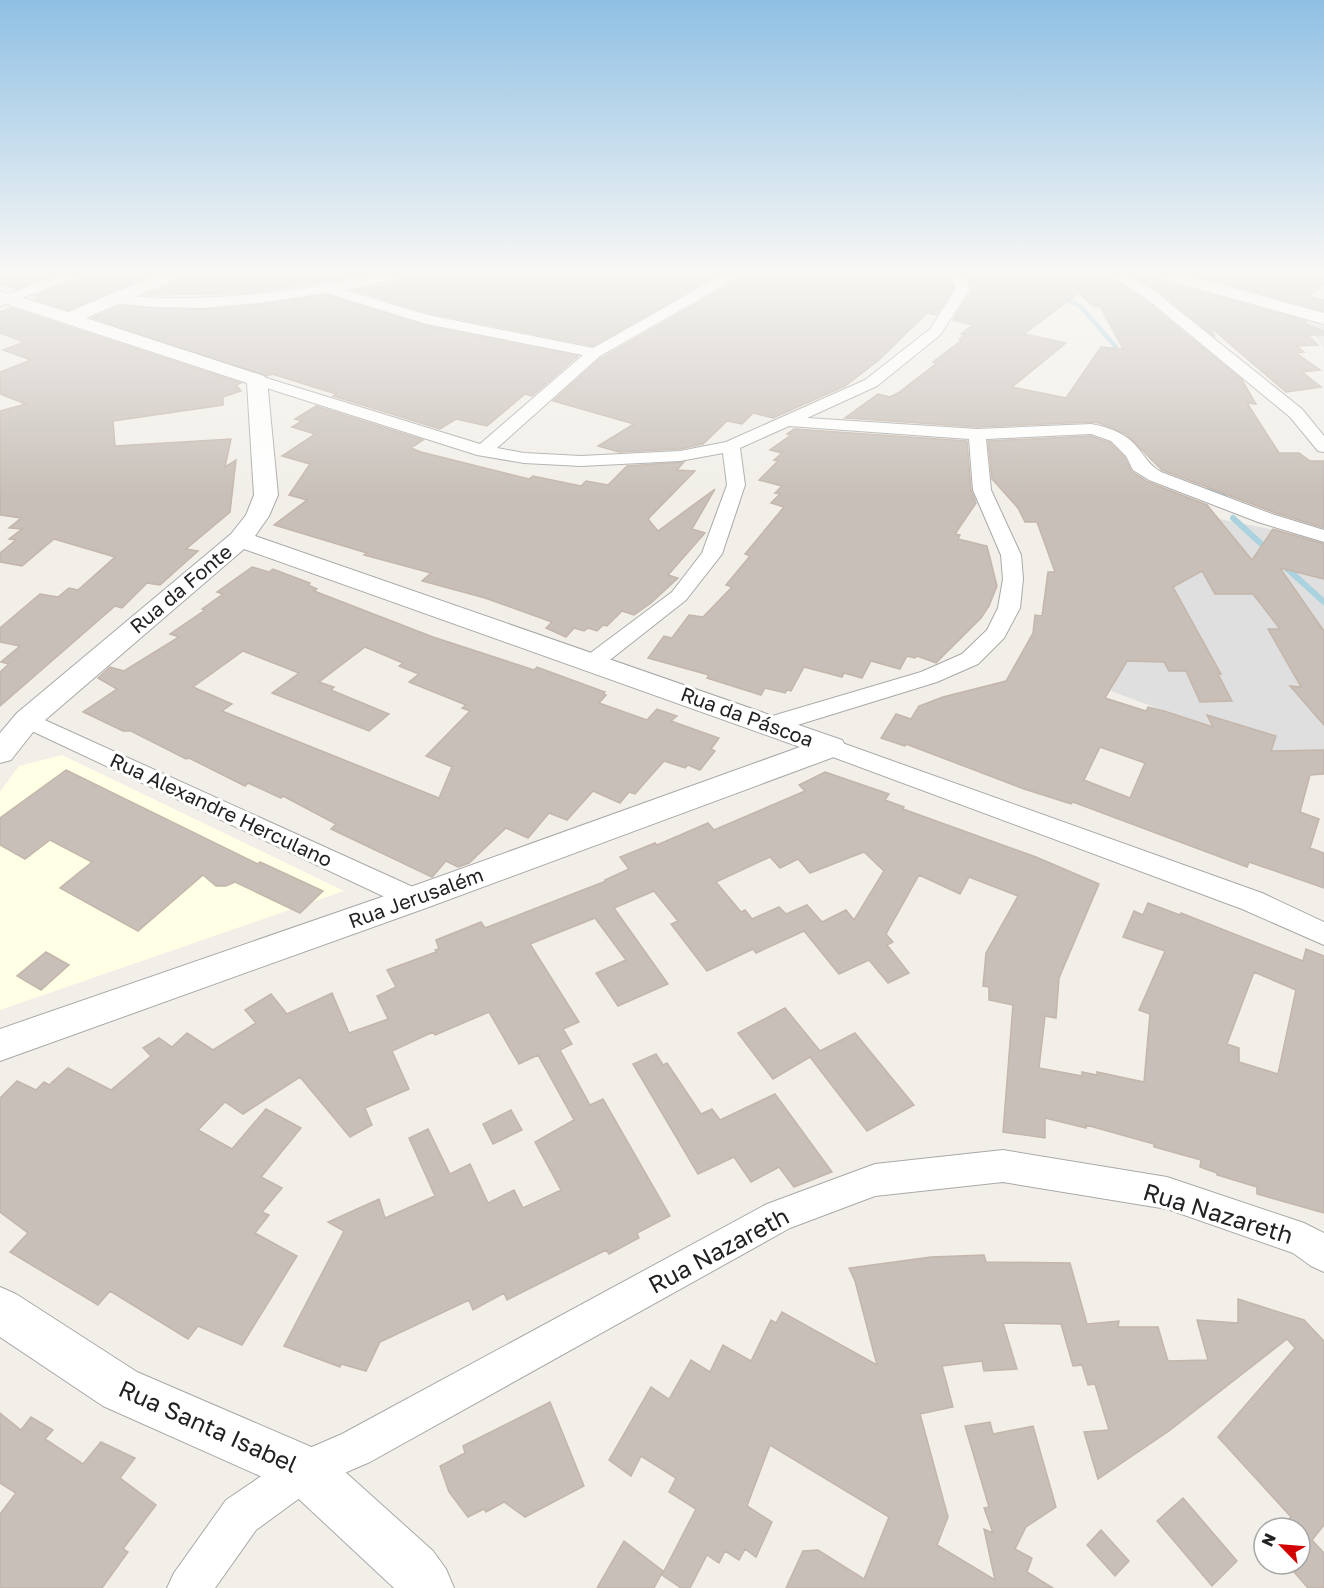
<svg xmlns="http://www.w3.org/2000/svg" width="1324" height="1588" font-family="'Golos Text',sans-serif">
<rect width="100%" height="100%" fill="#f2efe9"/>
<g fill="#e0dfdf">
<path d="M1187,283l137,38v27l-13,-17 -138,-37z"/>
<path d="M1119,499l205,41v230l-213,-79 37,-100z"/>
</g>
<path fill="#ffffe5" d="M62,755l282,136 -344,119v-218l19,-26z"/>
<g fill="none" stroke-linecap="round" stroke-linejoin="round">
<path stroke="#aad3df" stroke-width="4.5" d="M1060,296l21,11 35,40"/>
<g stroke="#aad3df" stroke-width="6">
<path d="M1209,491l15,4"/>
<path d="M1233,518l36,33"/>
<path d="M1282,564l42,38"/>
</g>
</g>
<g fill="#c7bfb8" stroke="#c4b6ab" stroke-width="1.5" fill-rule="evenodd">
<path d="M0,275h54l-38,14 -16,-5z"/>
<path d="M81,275h71l-84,35 -34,-11 6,-2 -5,-1 43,-16z"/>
<path d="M181,275h163l11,2 -107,16 -102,2 32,-14z"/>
<path d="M410,275h308l-125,71 -164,-33 -76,-23 36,-5z"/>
<path d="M741,275h208l5,14 -18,26 -9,-2 -48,47 -34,26 -72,32 -20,-5 -11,11 -15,-3 -24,23 -23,5 -61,3 -21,-6 36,-22 -81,-23 48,-43 137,-78z"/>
<path d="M967,275h142l37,26 96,79 14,24 -9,-1 32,50h20l11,8h14v67l-51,-16 -111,-42 -36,-36 -27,-11 -8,-1 -114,5 -132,-9 33,-24 12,3 8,-4 39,-30 -4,-1 29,-22 -3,-1 6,-4 -4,-1 12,-9 -20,-5 19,-30zM1079,293l15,14 6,-1 23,43 -22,-2 -35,51 -54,-11 54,-44 -42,-9z"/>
<path d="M1131,275h27l3,6 145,40 -3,2 21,8v4h-16l10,10 -21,1 7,6 -8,1 24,17 -18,2 19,15 -35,5 -77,-66 6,11 -57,-46z"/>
<path d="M1193,275h131v9l-15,12 15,4v11z"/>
<path d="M326,295l100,31 152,30 -46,40 -7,-2 -38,32 -31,-7 -16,10 -107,-33 3,-2 -51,-16 -13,-4 -5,2 -175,-58 28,-12 83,4 56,-5z"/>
<path d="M11,308l230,75 -5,2 5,6 -18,6v8l-110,16 2,25 116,-7 -6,28 11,-7 -6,52 -44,37 12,2 -38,34 -13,-2 -25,25 -7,-2 -115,100v-34l9,-8 -8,-2 19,-16 -20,-4v-14l40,-34 18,3 11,-9 9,2 37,-33 -61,-18 -32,27 -22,-4v-9l16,-13 -7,-1 13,-10 -13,-1 12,-10 -21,-3v-104l26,-7 -26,-10v-22l31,-12 -28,-10 21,-8 -24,-9v-21z"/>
<path d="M316,406l107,34 -12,8 10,4 108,27 4,-3 48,10 5,-5 22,4 19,-19 57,-4 -7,8 18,1 -47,48 10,12 57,-42 -23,40 13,4 -37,42 10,3 -27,25 -17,12 -12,-4 -15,15 -4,-1 -6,6 -9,-3 -4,3 -10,-3 -8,9 -20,-9 6,-6 -67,-24 -63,-17 9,-8 -67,-18 3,-2 -93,-28 33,-25 -18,-5 21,-31 -28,-8 33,-22 -23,-7 10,-6 -7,-2z"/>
<path d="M794,429l173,12 4,49 5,13 -21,31 5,1 -2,4 29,7 10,40 -8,20 -8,12 -45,45 -19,-7 -2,2 -8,-2 -7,13 -29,-8 -9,17 -18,-5 -2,4 -38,-10 -13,24 -4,-1 -2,3 -20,-5 -4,7 -54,-17 2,-3 -61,-17 16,-22 8,2 17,-23 14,2 29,-30 -6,-2 24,-29 -5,-2 39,-47 -13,-4 9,-9 -5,-1 7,-7 -23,-6 19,-19 -4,-1 8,-7 -12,-3 21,-15 -4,-1z"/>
<path d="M1091,436l19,7 14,14 8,15 16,10 59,23 45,55 21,-31 51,15v35l-44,-11 44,63v94l-34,-39 11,1 -33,-58h12l-27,-35h-38l-13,-23 -29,16 48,87h-3l14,27 -32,1 -14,-31h-17l-5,-9 -37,-1 -22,37 41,13 2,-4 16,4 49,16 -6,-12 69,21 -5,15 53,-1v24l-14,1 -10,37 19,7 -9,29 14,5v35l-75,-26 -2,5 -174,-65 -2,2 -47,-15 -118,-45 -1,2 -24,-8 15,-24 15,5 8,-13 24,-9 63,-16 27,-48 2,-18 7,1 6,-44h7l-18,-50h-12l-7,-14 -26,-29 -4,-38zM1100,747l45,16 -15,35 -46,-18z"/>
<path d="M252,567l17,5 4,-3 37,14 -2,2 9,4 -3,2 119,46 101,33 3,-3 68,25 -2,2 3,1 -7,8 48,17 10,-11 20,7 -6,5 48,17 -8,11 4,2 -15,19 -12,-5 -3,3 -21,-7 -29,33 -6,-2 -9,11 -27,-12 -26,29 -18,-7 -21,25 -22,-10 -37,35 -11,4 -12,-6 -14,16 -101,-48 5,-5 -53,-28 -2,2 -33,-15 -3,3 -56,-28 -3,1 -55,-28h-8l-40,-19 34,-23 -19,-11 12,-11 14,4 55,-34 -9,-3 35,-24 -3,-1 21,-15 -6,-2zM365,647l38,16 -4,3 20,8 -10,8 57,23 -4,3 8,3 -44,45 26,11 -13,31 -217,-87 10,-7 -39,-17 50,-36 56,22 -27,20 97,38 20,-17 -58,-24 3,-3 -15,-5z"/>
<path d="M66,770l192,94 2,-2 63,29 -23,22 -65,-31 -9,4h-10l-13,-11 -65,56 -78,-43 32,-26 -42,-22 -25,19 -25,-14v-27z"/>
<path d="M825,772l64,22 -4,6 19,7 -1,2 133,48 63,27 -40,94 -3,40 -11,-2 -6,52 43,8v-4l15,3v-3l47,10 6,-68 -11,-4 26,-59 -42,-14 11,-26 9,4 5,-12 32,12 1,-2 122,48 3,-12 18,7v257l-67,-19v-7l-40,-12v-2l-17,-6 1,-7 -47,-13v-3l-68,-19v3l-41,-10v20l-42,-6 10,-127 -24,-5v-13l-6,-1 3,-33 32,-57 -49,-19 -9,17 -41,-19 -33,59 7,8 -6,3 22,28 -21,10 -19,-23 -30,14 -35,-43 -48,22 -3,-4 -46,22 -36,-47 7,-3 -24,-30 -40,17 54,76 -50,22 -22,-33 30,-13 -31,-42 -65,26 49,78 -16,7 9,15 -12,6 30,55 13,-6 67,117 -33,17 2,5 -30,16 -3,-4 -99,50 -3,-7 -31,17 -4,-10 -89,42 -14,29 -25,-7 -1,3 -56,-21 60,-115 -16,-9 51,-23 6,19 50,-22 -26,-58 19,-9 22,45 20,-10 18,39 26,-13 9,18 38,-18 -26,-48 39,-22 -36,-65 -19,9 -30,-52 -54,23 -2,-3 -41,19 17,38 -44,19 7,17 -22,12 -50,-60 -57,37 -18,-12 -27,28 34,19 34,-40 35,19 -40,49 21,11 -20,24 7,3 -14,18 42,23 -55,89 -44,-19 -10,13 -78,-48 -12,14 -88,-53 18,-19 -28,-21v-114l17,-17 19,9 8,-8 5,3 19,-17 43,22 40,-34 -8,-8 16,-10 13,9 15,-14 26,17 43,-27 -11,-13 26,-16 16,20 45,-21 17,40 39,-14 -11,-23 19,-9 -9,-17 49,-18 -1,-2 4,-1 -3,-9 45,-18 4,6 121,-47 -1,-1 24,-11 -9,-12 35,-14 2,2 51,-22 6,7 91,-39 -6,-6zM864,852l20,19 -30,49 -8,-10 -24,12 -15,-17 -21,9 -7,-7 -27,12 -7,-9 -4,2 -25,-30 54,-25 10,11 18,-9 12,14zM1254,972l42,18 -18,84 -39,-12v-14l-12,-4z"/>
<path d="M46,952l23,13 -28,25 -24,-14z"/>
<path d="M785,1008l35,43 35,-18 59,72 -47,26 -57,-74 -37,22 -35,-46z"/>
<path d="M656,1054l7,11 4,-2 34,51 11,-5 8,11 55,-26 57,78 -38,15 -15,-20 -28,15 -17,-25 -36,17 -65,-110z"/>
<path d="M511,1110l11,20 -29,14 -10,-20z"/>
<path d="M984,1255l2,7 84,1 17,61 32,-3 -1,6h40l10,34 40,-1 -11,-40 41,3v-24l66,21 20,21v184l-12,15 12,13v35h-16l-21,-24h13v-36h-20l11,-11 -73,-80 77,-89 -8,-9 -118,92 -71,48 -14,-47 25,-2 -14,-46 -7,1 -6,-20 -9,1 -12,-42 -58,-1 14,46 -33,2 -2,-10 -40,5 11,41 -33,7 28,103 -11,28 58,35 -11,-51 9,4 -9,-25 5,-1 -24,-81 25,-4 3,12 40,-8 23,81 -30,20 -11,22 17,9 -5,14 26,16h-267l17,-37 15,-1 46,29 25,-62 -119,-72 -23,61 25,16 -16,35 -11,-8 -6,11 -14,-9 -6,12 -12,-8 -17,33h-9l-19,-13 34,-66 -27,-17 7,-14 -35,-22 -10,20 -22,-16 42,-73 18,12 22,-39 19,12 13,-27 28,16 20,-41 5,3 6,-11 95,53 -22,-84 -6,-13 82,-11z"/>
<path d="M550,1402l34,84 -59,31 -21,-15 -18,10 -2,-3 -16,8 -19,-25 -9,-26 25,-13 -2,-7z"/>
<path d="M0,1413l21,17 10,-13 22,13 -8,9 38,25 18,-22 34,16 -15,20 36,27 -33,44 5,3 -26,36h-102v-74l16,-21 -16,-10z"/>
<path d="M1183,1498l54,63 -25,25 -55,-65z"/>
<path d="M1101,1530l28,31 -14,15 -28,-31z"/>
<path d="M624,1541l39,30 -9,17h-57z"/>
</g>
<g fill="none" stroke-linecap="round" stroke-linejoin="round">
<defs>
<g id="minor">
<path d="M60,275h19l-2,3 -77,28v-9z"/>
<path d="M379,275h26l-7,4 -54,11 84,25 165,33 129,-73h17l-2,3 -137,78 -103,92 27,5 57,3 99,-5 46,-9 139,-62 65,-51 26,-40 -5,-14h14l5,14 -30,46 -63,51 -70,32 170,11 114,-5c21,4 37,10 50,28 7,9 10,14 20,20l111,42 52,16v12l-66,-20 -109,-42 -16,-10 -7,-14 -15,-15 -20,-7 -105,5 5,51 30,65 2,24 -3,29 -16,30 -26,26 -41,18 -159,49 -8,2 -8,-2 -4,-6 4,-6 159,-47 41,-18 25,-24 11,-22 5,-29 -2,-24 -28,-65 -4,-51 -180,-13 -49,22 5,37 -23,69 -36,46 -85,67 -8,2 -8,-2 -3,-5 3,-5 87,-65 30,-39 25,-68 -4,-32 -43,8 -99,5 -57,-3 -47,-8 -226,-72 -2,-3 2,-3h12l217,67 103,-89 -157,-31 -100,-31 -67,10 -56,5 -51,-1 -37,-4 -7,-4 7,-4c90,9 176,-3 264,-20z"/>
<path d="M1111,275h16l30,18 145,116 22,27v16l-6,-1 -28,-34 -143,-118z"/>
<path d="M27,712l397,180 4,7 -4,7 -10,4 -10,-4 -385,-181 -4,-5 4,-5z"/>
<path d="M831,739l431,154 62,29v23l-82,-36 -420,-156 -3,-6 3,-6z"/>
<path d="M1003,1150l164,27 137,46 20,10v39l-13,-6 -18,-13 -126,-44 -164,-27 -128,14 -85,32 -420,234 -51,22 -63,46 -41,58h-48l7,-15 52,-73 65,-44 51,-22 425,-230 108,-40z"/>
</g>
<g id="tertiary">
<path d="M157,275h22l-2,4 -91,39 178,58 3,4 11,115 -9,21 -14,20 587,204 4,7 -4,7 -416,154 -426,153v-32l402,-139 398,-143 -556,-198 -207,178 -26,33 -11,3v-30l17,-20 214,-179 15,-19 8,-20 -7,-112 -247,-81v-11l68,21z"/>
<path d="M1160,275h26l138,38v11l-162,-45z"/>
<path d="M0,1287l16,7 121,78 186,80 110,99 13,18 8,19h-60l-107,-100 -184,-82 -103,-69z"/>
</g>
</defs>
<use href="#minor" stroke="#a9a9a9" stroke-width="2"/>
<use href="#tertiary" stroke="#a9a9a9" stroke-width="2"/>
<use href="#minor" fill="#fff" fill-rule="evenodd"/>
<use href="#tertiary" fill="#fff" fill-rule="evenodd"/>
</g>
<linearGradient id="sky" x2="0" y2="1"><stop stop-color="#8fc0e4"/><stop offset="0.55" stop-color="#f9f8f5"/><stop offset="1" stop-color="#f9f8f5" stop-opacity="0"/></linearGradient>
<rect width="1324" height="497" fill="url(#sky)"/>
<g text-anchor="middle" stroke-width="6" stroke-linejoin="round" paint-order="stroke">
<g font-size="20" fill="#222" stroke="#fff">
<text transform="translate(181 589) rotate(-40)" y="7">Rua da Fonte</text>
<text transform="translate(747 717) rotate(20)" y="7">Rua da Páscoa</text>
<text transform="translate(221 810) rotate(25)" y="7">Rua Alexandre Herculano</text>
<text transform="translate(416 898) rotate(-20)" y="7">Rua Jerusalém</text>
</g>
<g font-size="24" fill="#222" stroke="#fff">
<text transform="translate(1218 1214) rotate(17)" y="8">Rua Nazareth</text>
<text transform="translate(719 1251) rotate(-28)" y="8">Rua Nazareth</text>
<text transform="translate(208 1427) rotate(24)" y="8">Rua Santa Isabel</text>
</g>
</g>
<g transform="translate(1282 1546) rotate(295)"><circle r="28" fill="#ffffff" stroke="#a7a7a7" stroke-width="1.5"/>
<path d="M0-4.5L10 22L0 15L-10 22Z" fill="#d40000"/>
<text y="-9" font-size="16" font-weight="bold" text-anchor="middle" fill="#222222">N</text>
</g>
</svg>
